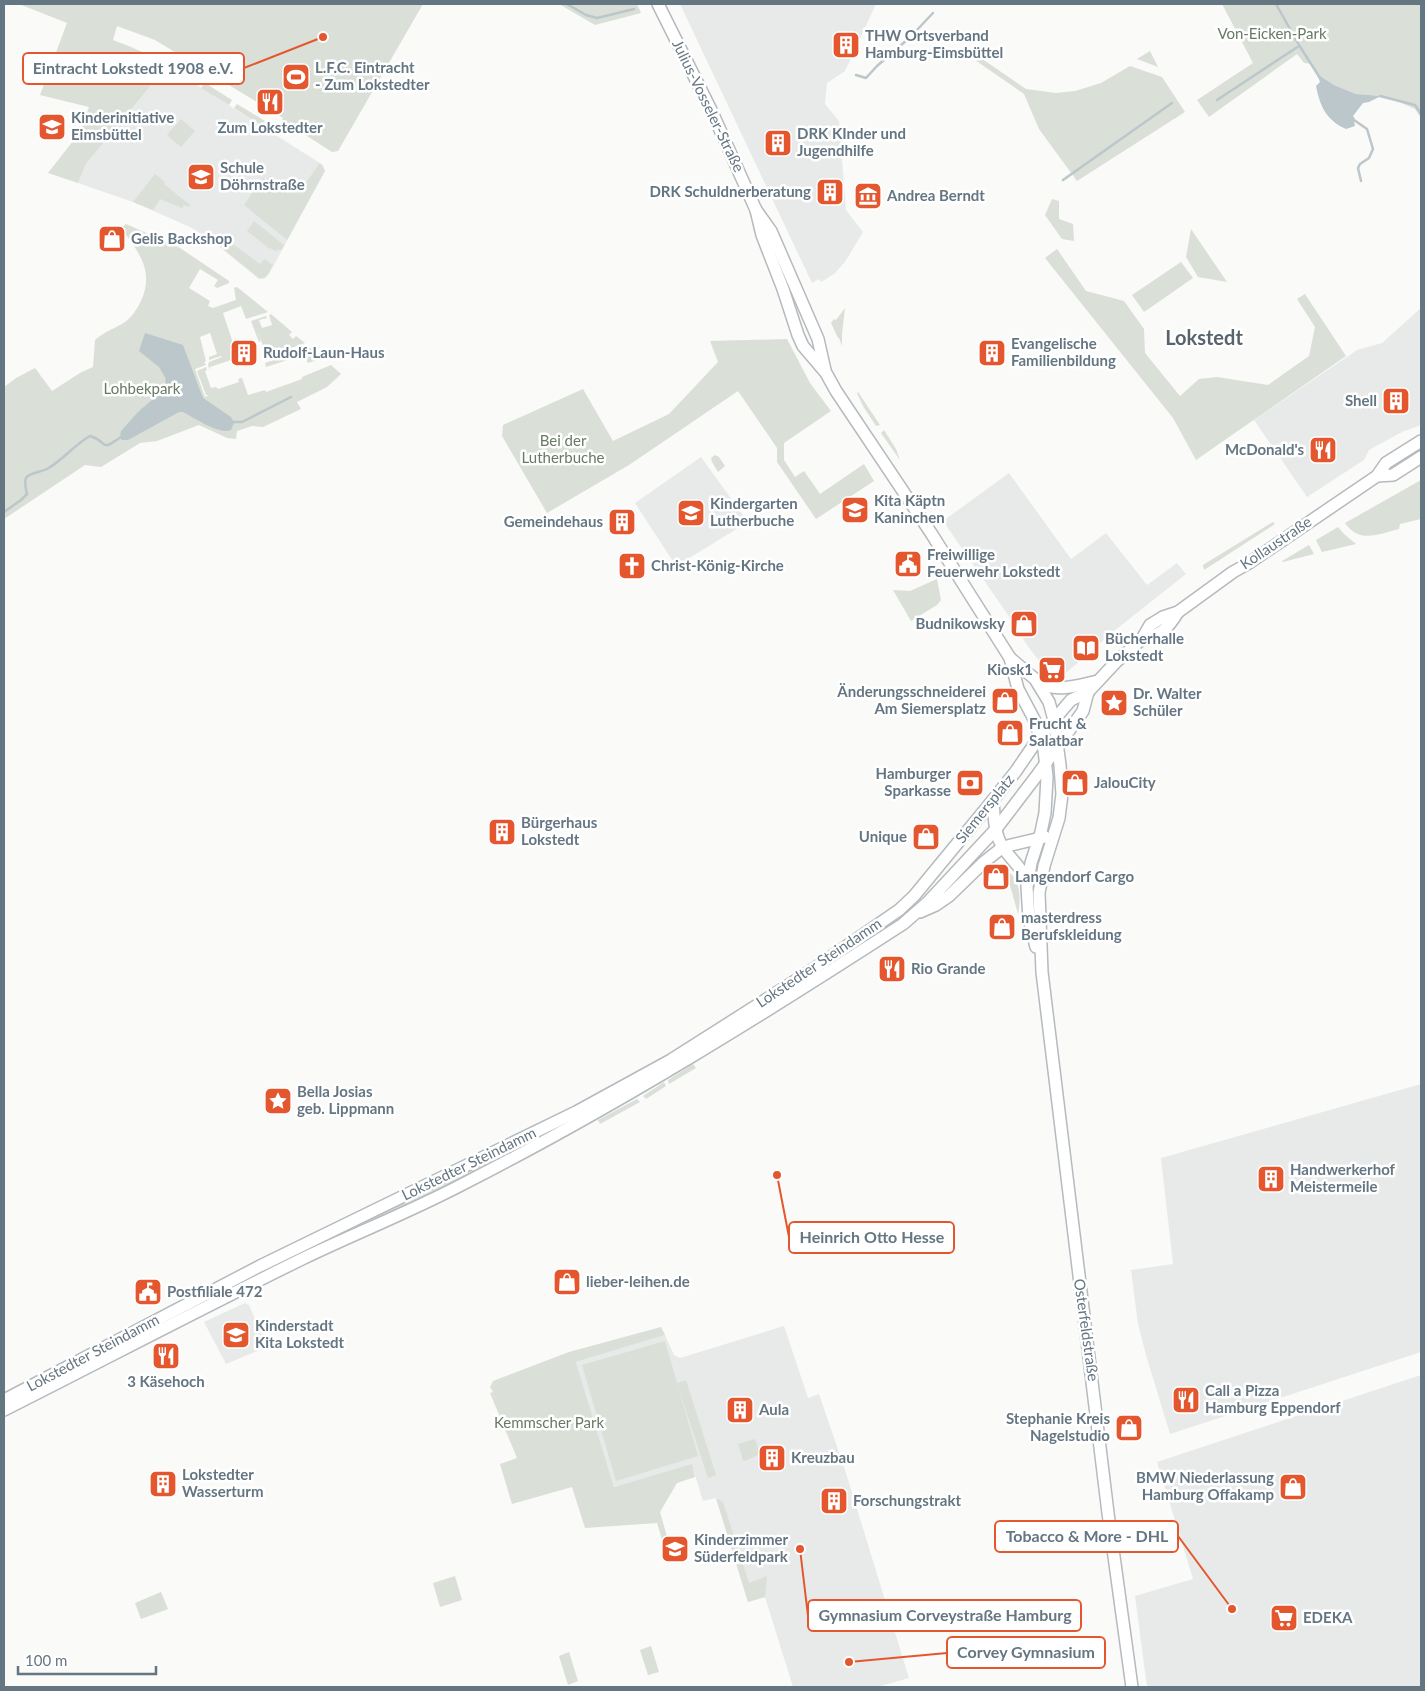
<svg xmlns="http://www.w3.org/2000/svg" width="1425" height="1691" font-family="Lato,sans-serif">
<rect width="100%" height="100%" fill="#fafaf8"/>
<g fill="#e8e9e9">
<path d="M680,4h196l-31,67 -18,12 -2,21 14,17 7,89 17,22 -18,30 -11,12 -13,8 -2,-3 -7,4z"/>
<path d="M167,66l156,99 2,6 -56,103 -5,5h-5l-47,-38 -22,-14 -57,-25 -55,-19 8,-19z"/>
<path d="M1421,308v117l-19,7 -33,18 -5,10 -57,37 -53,-77 103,-70 25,-7z"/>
<path d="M701,457l47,65 -72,44 -41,-63z"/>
<path d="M1009,473l62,86 35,-26 41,52 30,-22 9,11 -72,57 -47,41 -15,5 -23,-29 -21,-33 -65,-94z"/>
<path d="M1421,1084v268l-251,82 -24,-79 -8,-31 -7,-54 42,-6 -12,-106z"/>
<path d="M245,1303l4,2 18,42 -41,17 -22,-42z"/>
<path d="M784,1326l24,72 11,-4 26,76 64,208 -32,9h-84l-28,-90 -17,5 -32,-104 -13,3 -11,-36 -78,22 -38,-125 89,-27 9,20 6,3z"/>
<path d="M1421,1375v312h-274l-12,-91 58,-17 -36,-117z"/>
</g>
<g fill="#dadfd7">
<path d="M19,4h-1h405l-85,147 -6,1 -50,-32 1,-2 -128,-78 -38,-14 -4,14c18,7 38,14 54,26l-81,98 -8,19 -30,-10 32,-41 9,-25 -49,-12 27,-72z"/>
<path d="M559,4h78l4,9 -46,12z"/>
<path d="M1222,4h199v114l-6,-9 -18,-8 -16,-5 -25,-2 -22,-9 -17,-11 -6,-10 -7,-1 -7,-9 -88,63 -12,-17 56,-37z"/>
<path d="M1150,51l8,16 -21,-8z"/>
<path d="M975,54l51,35 30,4 19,-2 26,-8 29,-17 32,11 23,35 -108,69 -38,-52 -15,-35 -52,-36z"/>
<path d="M205,83l27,17 -3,5 -28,-17z"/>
<path d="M237,104l28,17 -3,5 -28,-18z"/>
<path d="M181,119l14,12 -14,16 -14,-12z"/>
<path d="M320,163l5,8 -38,69 -43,-35 19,-27 3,2 4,-4 28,18z"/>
<path d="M155,174l10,8 -1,2 26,21 -1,2 -5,-2 -2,3 -22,-9 -7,11 -20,-8z"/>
<path d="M1052,199l7,2v18l14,5 1,17 -12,-2 -17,-24z"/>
<path d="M254,221l30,24 -2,4 -7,2 -4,-3 -1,1 -23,-18z"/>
<path d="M126,224l54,24 49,33v2l-12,5 -3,-2 4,-6 -18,-11 -11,19 21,13 -2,5 5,2 23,-8 -2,-12 3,-1 31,25 -22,7 -5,-13 -18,7 13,39 -2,1 2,7 -4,2 -1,-2 -21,7v3l-2,-5 1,-3 13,-5 -1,-1 -12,4v-3l8,-3 -7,-21 -10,4 6,24 -2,1 2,3 -11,4 10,28 4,-2h-3l-9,-24 9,-4 1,3 -2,1 6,17 5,-1 2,2 21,-7 -1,-3 4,-1 6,17 17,-5 1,2 36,-13v-2l29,-12 10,9 -14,13 -30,15 4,7 -38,18 -11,-1 -15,5 -1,8 -9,-1 -28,-13 -42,16 -17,2 -39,24 -16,-2 -81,54v-132l12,-9 19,-10 17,23 28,-18 13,-6 2,-27c10,-9 19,-11 30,-18 7,-5 12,-13 16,-21 14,-30 -3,-50 -20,-73z"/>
<path d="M1191,229l36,53 -29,-5 -12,-20z"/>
<path d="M219,234l41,30 4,-5 9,6 -7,12 -7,1 -37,-30 3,-4 -8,-7z"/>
<path d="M1057,249l29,42 38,10 20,28 1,24 35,43 19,-17 18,-2 51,8 41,-29 6,-29 -18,-28 8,-5 41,62 -150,104 -23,-42 -128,-160z"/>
<path d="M1181,262l12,16 -49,34 -12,-17z"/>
<path d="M845,308l-3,26v12l-3,-8h-1l-7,-15 3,-4 2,1z"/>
<path d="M271,314l21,18 -3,3 4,4 3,-3 9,7 -38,14 -9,-26 3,10 -2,1 -8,-21 15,-5 1,2 -8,2 3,8 10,-3 -3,-10z"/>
<path d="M787,339l23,44 21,28 -47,32v17l11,17 9,-6 16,23 44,-30 10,17 -58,38 -39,-57v-14l-39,-57 -109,74 -82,48 -45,-77 1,-11 80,-36 30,52 56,-27 49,-52 -8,-21z"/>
<path d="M310,348l13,10 -15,5 -3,-7 -10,4 -1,-2 -28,9 -1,-4z"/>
<path d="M858,392l22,33 -4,1 -13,-20 -6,-13z"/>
<path d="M884,430l12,19 4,11 -19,-27z"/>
<path d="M715,455l4,2 6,9 -7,6 -6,-10 -1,-4z"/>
<path d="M1421,480v39l-21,5 -1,5c-20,5 -40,15 -54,-6z"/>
<path d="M1273,522l2,2 -71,46 -1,-5z"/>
<path d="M1338,527l6,7 12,10 -34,8 -6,-12z"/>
<path d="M1309,545l5,9 -31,8 -1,-1z"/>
<path d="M937,579l4,21 -4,5 -26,16 -18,-31 17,1z"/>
<path d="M1006,871c15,6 15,29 12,43z"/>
<path d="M693,1064l3,4 -27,16 -1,-4z"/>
<path d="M664,1082l2,4 -20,13 -3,-3z"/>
<path d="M637,1099l3,3 -40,22 -2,-4z"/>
<path d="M516,1148l1,2 -39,21 -118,55 -2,-1 2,-2z"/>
<path d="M661,1327l4,8 -89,27 38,125 78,-23 3,13 -18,6 -17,29 13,46 -5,1 -11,-36 -72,5 -13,-41 -60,17 -12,-40 17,-6 -27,-65 3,-1 -3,-5 3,-6 76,-29z"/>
<path d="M665,1341l33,115 -82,25 -34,-116z"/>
<path d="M686,1380l30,95 -8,3 -31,-95z"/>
<path d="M755,1439l5,15 -15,7 -2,-1 -5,-16z"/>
<path d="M716,1498l7,4 26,81 18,-7 -2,21 -17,5z"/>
<path d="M455,1576l7,24 -22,7 -7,-24z"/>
<path d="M161,1592l7,17 -27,10 -6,-16z"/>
<path d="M651,1646l8,26 -11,3 -8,-25z"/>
<path d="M569,1652l9,29 -10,4 -9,-29z"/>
</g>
<g fill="#bbc7cb">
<path d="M1317,74l17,11 22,9 25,2 -12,6 -6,1 -10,13 2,10 -9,3c-20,-9 -26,-23 -30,-43l4,-4z"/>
<path d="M145,333l38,12 20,53 28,19 3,6 -3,7c-12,5 -36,-12 -48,-18h-4l-51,28h-6l-2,-2 1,-7 17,-19 29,-25 -2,-7 1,-1 -7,-12 -20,-16z"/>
</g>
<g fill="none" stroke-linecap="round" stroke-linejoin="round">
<g stroke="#bbc7cb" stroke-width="2.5">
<path d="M567,4l19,11 11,3 37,-9"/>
<path d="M1276,4l23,41 21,33"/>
<path d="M915,32l18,-19"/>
<path d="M856,75l10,3 11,-12 31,-27"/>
<path d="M1380,96l35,9 6,9"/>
<path d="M1217,100l82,-54"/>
<path d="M1353,118l1,2 13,9 6,20 -4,9 -9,6 -2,4 3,13"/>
<path d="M1063,180l109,-77"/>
<path d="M231,422h11l49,-25"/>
<path d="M4,512l17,-12 6,-6c-1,-5 -3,-11 -1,-16 2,-5 15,-6 21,-9 16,-9 27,-24 43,-33 20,6 8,17 31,1"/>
</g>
<defs>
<g id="primary">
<path d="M658,4l54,108 44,98 15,21 47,108 7,31"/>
<path d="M756,210l6,25 21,54 15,46 5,11 23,27 10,18 95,142 79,125 8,31 17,32 9,29 3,27 -2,36 -4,19 -10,31 -4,24 2,32 7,28"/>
<path d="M1377,476l16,-1 28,-18"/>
<path d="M1142,639c20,-5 25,-9 36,-27"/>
<path d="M1010,658l25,21 14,23 5,18 6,45 2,29 -3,24 -15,48 -5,27 3,79 66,541 24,174"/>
<path d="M1039,685c21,6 39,1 59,-4"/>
<path d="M993,800c1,14 1,31 8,44 8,15 21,21 26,40"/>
<path d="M920,912l16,-7 13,-9 35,-34 19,-15 42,-10"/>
<path d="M4,1400l256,-134 316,-154 95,-52 135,-86 93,-64 15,-14 79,-96 23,-29 24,-35 31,-36 17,-8 28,-30 26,-23 8,-14 13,-8 15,-5 55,-40 16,-9 128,-87 9,-13 35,-22"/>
<path d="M4,1410c99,-50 198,-102 298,-151 54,-26 110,-48 163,-76 151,-77 296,-167 438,-259l24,-21 69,-74 42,-55 45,-63 5,-19"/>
</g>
</defs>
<use href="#primary" stroke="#b5babe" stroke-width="14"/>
<use href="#primary" stroke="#fff" stroke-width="11"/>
</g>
<defs>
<symbol id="building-square" viewBox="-11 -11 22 22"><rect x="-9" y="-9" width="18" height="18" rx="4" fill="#e4572e" stroke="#fff"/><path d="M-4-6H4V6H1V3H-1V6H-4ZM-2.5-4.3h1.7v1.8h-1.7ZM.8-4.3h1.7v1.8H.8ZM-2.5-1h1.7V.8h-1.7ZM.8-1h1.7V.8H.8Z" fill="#fff"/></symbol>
<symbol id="stadium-square" viewBox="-11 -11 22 22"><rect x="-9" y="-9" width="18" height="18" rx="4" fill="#e4572e" stroke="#fff"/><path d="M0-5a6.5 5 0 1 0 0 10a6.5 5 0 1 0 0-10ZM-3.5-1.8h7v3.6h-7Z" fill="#fff"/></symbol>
<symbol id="restaurant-square" viewBox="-11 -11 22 22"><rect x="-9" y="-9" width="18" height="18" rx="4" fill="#e4572e" stroke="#fff"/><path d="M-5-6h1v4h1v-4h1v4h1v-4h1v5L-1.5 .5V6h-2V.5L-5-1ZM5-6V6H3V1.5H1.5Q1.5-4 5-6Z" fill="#fff"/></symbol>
<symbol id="school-square" viewBox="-11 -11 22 22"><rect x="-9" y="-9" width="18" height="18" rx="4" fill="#e4572e" stroke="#fff"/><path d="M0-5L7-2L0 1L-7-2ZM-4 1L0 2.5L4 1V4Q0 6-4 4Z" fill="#fff"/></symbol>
<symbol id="museum-square" viewBox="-11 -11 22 22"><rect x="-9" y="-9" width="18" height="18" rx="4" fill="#e4572e" stroke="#fff"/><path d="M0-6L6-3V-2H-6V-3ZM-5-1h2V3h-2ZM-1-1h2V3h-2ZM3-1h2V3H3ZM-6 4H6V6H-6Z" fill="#fff"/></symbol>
<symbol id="shop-square" viewBox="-11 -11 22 22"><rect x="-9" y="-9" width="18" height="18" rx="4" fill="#e4572e" stroke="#fff"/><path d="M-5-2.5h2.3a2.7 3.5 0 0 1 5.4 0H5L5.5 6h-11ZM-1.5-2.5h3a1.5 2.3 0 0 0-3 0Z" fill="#fff"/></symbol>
<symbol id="civic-square" viewBox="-11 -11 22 22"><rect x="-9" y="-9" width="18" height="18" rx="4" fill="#e4572e" stroke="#fff"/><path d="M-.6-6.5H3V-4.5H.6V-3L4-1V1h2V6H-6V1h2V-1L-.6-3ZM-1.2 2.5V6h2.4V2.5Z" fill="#fff"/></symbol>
<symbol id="church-square" viewBox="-11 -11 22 22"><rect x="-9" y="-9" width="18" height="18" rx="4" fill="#e4572e" stroke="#fff"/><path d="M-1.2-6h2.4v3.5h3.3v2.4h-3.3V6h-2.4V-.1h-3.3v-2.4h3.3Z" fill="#fff"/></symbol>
<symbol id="library-square" viewBox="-11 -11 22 22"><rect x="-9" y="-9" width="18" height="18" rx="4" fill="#e4572e" stroke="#fff"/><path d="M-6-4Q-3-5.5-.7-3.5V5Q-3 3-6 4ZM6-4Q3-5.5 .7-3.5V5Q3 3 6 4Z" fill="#fff"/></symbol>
<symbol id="supermarket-square" viewBox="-11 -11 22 22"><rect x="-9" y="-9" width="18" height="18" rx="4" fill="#e4572e" stroke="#fff"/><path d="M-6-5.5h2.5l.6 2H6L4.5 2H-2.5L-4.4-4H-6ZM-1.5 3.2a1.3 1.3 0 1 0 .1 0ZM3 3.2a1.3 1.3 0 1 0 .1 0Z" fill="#fff"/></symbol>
<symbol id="sight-square" viewBox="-11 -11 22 22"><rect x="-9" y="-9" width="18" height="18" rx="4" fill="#e4572e" stroke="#fff"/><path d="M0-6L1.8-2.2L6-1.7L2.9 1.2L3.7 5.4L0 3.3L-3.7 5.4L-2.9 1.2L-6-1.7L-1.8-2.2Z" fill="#fff"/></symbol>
<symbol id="bank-square" viewBox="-11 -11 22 22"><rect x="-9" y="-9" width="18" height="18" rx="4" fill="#e4572e" stroke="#fff"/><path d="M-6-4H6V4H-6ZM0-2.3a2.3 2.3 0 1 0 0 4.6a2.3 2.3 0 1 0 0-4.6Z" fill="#fff"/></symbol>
</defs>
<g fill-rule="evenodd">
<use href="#building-square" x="830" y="29" width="32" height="32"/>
<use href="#stadium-square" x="280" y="61" width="32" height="32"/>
<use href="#restaurant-square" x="254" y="86" width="32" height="32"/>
<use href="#school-square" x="36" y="111" width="32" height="32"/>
<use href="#building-square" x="762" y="127" width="32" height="32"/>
<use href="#school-square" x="185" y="161" width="32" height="32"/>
<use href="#building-square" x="814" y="176" width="32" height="32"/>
<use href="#museum-square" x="852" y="180" width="32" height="32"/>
<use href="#shop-square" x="96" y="223" width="32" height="32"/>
<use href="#building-square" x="228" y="337" width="32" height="32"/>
<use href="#building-square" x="976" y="337" width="32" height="32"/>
<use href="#building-square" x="1380" y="385" width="32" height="32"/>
<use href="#restaurant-square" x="1307" y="434" width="32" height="32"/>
<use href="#school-square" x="839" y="494" width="32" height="32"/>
<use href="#school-square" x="675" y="497" width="32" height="32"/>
<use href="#building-square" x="606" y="506" width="32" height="32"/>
<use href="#civic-square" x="892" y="548" width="32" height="32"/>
<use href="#church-square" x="616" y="550" width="32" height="32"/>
<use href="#shop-square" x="1008" y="608" width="32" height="32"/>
<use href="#library-square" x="1070" y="632" width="32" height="32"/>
<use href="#supermarket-square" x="1036" y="654" width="32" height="32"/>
<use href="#shop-square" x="989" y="685" width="32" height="32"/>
<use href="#sight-square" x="1098" y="687" width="32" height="32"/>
<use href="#shop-square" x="994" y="717" width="32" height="32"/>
<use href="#bank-square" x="954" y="767" width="32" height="32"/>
<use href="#shop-square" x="1059" y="767" width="32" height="32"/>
<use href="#building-square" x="486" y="816" width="32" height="32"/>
<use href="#shop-square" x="910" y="821" width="32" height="32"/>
<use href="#shop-square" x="980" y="861" width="32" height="32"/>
<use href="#shop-square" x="986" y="911" width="32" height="32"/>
<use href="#restaurant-square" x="876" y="953" width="32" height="32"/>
<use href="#sight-square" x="262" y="1085" width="32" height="32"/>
<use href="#building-square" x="1255" y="1163" width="32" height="32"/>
<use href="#shop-square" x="551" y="1266" width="32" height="32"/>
<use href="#civic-square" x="132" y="1276" width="32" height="32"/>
<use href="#school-square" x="220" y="1319" width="32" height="32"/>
<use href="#restaurant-square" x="150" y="1340" width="32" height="32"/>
<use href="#restaurant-square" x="1170" y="1384" width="32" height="32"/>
<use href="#building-square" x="724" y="1394" width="32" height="32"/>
<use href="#shop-square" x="1113" y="1412" width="32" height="32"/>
<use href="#building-square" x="756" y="1442" width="32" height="32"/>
<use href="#building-square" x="147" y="1468" width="32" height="32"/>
<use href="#shop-square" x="1277" y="1471" width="32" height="32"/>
<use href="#building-square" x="818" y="1485" width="32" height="32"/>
<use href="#school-square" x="659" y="1533" width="32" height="32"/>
<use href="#supermarket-square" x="1268" y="1602" width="32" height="32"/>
</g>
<g text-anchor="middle" stroke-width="5" stroke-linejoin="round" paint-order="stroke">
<g font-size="15" fill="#687a64" stroke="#fff">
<text x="1272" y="39">Von-Eicken-Park</text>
<text x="142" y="394">Lohbekpark</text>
<text x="563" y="446">Bei der<tspan x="563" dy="17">Lutherbuche</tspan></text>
<text x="549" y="1428">Kemmscher Park</text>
</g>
<g font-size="15" font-weight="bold" fill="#657683" stroke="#fff" text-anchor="start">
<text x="865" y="41">THW Ortsverband<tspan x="865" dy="17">Hamburg-Eimsbüttel</tspan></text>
<text x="315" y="73">L.F.C. Eintracht<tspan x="315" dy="17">- Zum Lokstedter</tspan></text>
<text x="71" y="123">Kinderinitiative<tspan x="71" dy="17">Eimsbüttel</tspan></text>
<text x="270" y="133" text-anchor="middle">Zum Lokstedter</text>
<text x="797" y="139">DRK KInder und<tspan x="797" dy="17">Jugendhilfe</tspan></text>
<text x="220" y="173">Schule<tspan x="220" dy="17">Döhrnstraße</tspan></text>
<text x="811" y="197" text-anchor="end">DRK Schuldnerberatung</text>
<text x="887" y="201">Andrea Berndt</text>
<text x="131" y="244">Gelis Backshop</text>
<text x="1011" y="349">Evangelische<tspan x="1011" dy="17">Familienbildung</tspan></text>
<text x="263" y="358">Rudolf-Laun-Haus</text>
<text x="1377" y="406" text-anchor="end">Shell</text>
<text x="1304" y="455" text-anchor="end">McDonald's</text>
<text x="874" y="506">Kita Käptn<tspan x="874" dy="17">Kaninchen</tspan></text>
<text x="710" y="509">Kindergarten<tspan x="710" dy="17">Lutherbuche</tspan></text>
<text x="603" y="527" text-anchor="end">Gemeindehaus</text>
<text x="927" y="560">Freiwillige<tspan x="927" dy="17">Feuerwehr Lokstedt</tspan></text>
<text x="651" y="571">Christ-König-Kirche</text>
<text x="1005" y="629" text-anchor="end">Budnikowsky</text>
<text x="1105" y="644">Bücherhalle<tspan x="1105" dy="17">Lokstedt</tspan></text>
<text x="1033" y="675" text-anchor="end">Kiosk1</text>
<text x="986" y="697" text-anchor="end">Änderungsschneiderei<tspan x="986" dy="17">Am Siemersplatz</tspan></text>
<text x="1133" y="699">Dr. Walter<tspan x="1133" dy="17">Schüler</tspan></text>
<text x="1029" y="729">Frucht &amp;<tspan x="1029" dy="17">Salatbar</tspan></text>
<text x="951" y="779" text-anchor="end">Hamburger<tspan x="951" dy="17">Sparkasse</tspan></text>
<text x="1094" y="788">JalouCity</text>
<text x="521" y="828">Bürgerhaus<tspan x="521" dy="17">Lokstedt</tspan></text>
<text x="907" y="842" text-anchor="end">Unique</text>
<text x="1015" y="882">Langendorf Cargo</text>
<text x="1021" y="923">masterdress<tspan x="1021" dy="17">Berufskleidung</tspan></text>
<text x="911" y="974">Rio Grande</text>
<text x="297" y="1097">Bella Josias<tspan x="297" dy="17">geb. Lippmann</tspan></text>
<text x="1290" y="1175">Handwerkerhof<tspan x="1290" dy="17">Meistermeile</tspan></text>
<text x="586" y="1287">lieber-leihen.de</text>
<text x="167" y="1297">Postfiliale 472</text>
<text x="255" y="1331">Kinderstadt<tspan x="255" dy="17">Kita Lokstedt</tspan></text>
<text x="166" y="1387" text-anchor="middle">3 Käsehoch</text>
<text x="1205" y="1396">Call a Pizza<tspan x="1205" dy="17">Hamburg Eppendorf</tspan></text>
<text x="759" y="1415">Aula</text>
<text x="1110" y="1424" text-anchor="end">Stephanie Kreis<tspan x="1110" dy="17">Nagelstudio</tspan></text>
<text x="791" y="1463">Kreuzbau</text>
<text x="182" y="1480">Lokstedter<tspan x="182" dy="17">Wasserturm</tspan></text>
<text x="1274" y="1483" text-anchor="end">BMW Niederlassung<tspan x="1274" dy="17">Hamburg Offakamp</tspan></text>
<text x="853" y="1506">Forschungstrakt</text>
<text x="694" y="1545">Kinderzimmer<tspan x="694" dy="17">Süderfeldpark</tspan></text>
<text x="1303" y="1623">EDEKA</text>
</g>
<g font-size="15" fill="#657683" stroke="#fff">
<text transform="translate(708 106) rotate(64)" y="5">Julius-Vosseler-Straße</text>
<text transform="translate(1276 543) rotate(-34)" y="5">Kollaustraße</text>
<text transform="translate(985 809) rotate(-51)" y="5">Siemersplatz</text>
<text transform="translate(819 963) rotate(-34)" y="5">Lokstedter Steindamm</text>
<text transform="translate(469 1164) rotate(-26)" y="5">Lokstedter Steindamm</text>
<text transform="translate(1086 1330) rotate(82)" y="5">Osterfeldstraße</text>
<text transform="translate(93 1353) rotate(-28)" y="5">Lokstedter Steindamm</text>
</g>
<g font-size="20" font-weight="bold" fill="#57646e" stroke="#fff">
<text x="1204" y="345">Lokstedt</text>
</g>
</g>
<path fill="none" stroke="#e4572e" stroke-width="2" d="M323 37L244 68M777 1175L789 1237M1232 1609L1178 1536M800 1549L808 1616M849 1662L947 1653"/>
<g fill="#e4572e" stroke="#fff" stroke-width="2">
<circle cx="323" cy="37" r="5"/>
<circle cx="777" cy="1175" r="5"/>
<circle cx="1232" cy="1609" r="5"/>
<circle cx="800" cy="1549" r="5"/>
<circle cx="849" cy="1662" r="5"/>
</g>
<g fill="#fff" stroke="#e4572e" stroke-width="2">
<rect x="23" y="53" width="221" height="31" rx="5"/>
<rect x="789" y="1222" width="165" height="31" rx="5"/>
<rect x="995" y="1521" width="183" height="31" rx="5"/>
<rect x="808" y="1600" width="273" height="31" rx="5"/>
<rect x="947" y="1637" width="158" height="31" rx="5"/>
</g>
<g font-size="16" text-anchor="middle" font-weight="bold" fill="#657683">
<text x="133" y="74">Eintracht Lokstedt 1908 e.V.</text>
<text x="872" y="1243">Heinrich Otto Hesse</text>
<text x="1087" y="1542">Tobacco &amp; More - DHL</text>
<text x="945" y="1621">Gymnasium Corveystraße Hamburg</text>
<text x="1026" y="1658">Corvey Gymnasium</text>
</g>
<rect width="1425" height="1691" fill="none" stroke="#657683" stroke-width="10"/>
<path d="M18 1666v8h138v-8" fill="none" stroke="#657683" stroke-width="2.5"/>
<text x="25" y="1666" font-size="15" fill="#657683" stroke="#ffffff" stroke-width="4" paint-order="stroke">100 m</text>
</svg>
